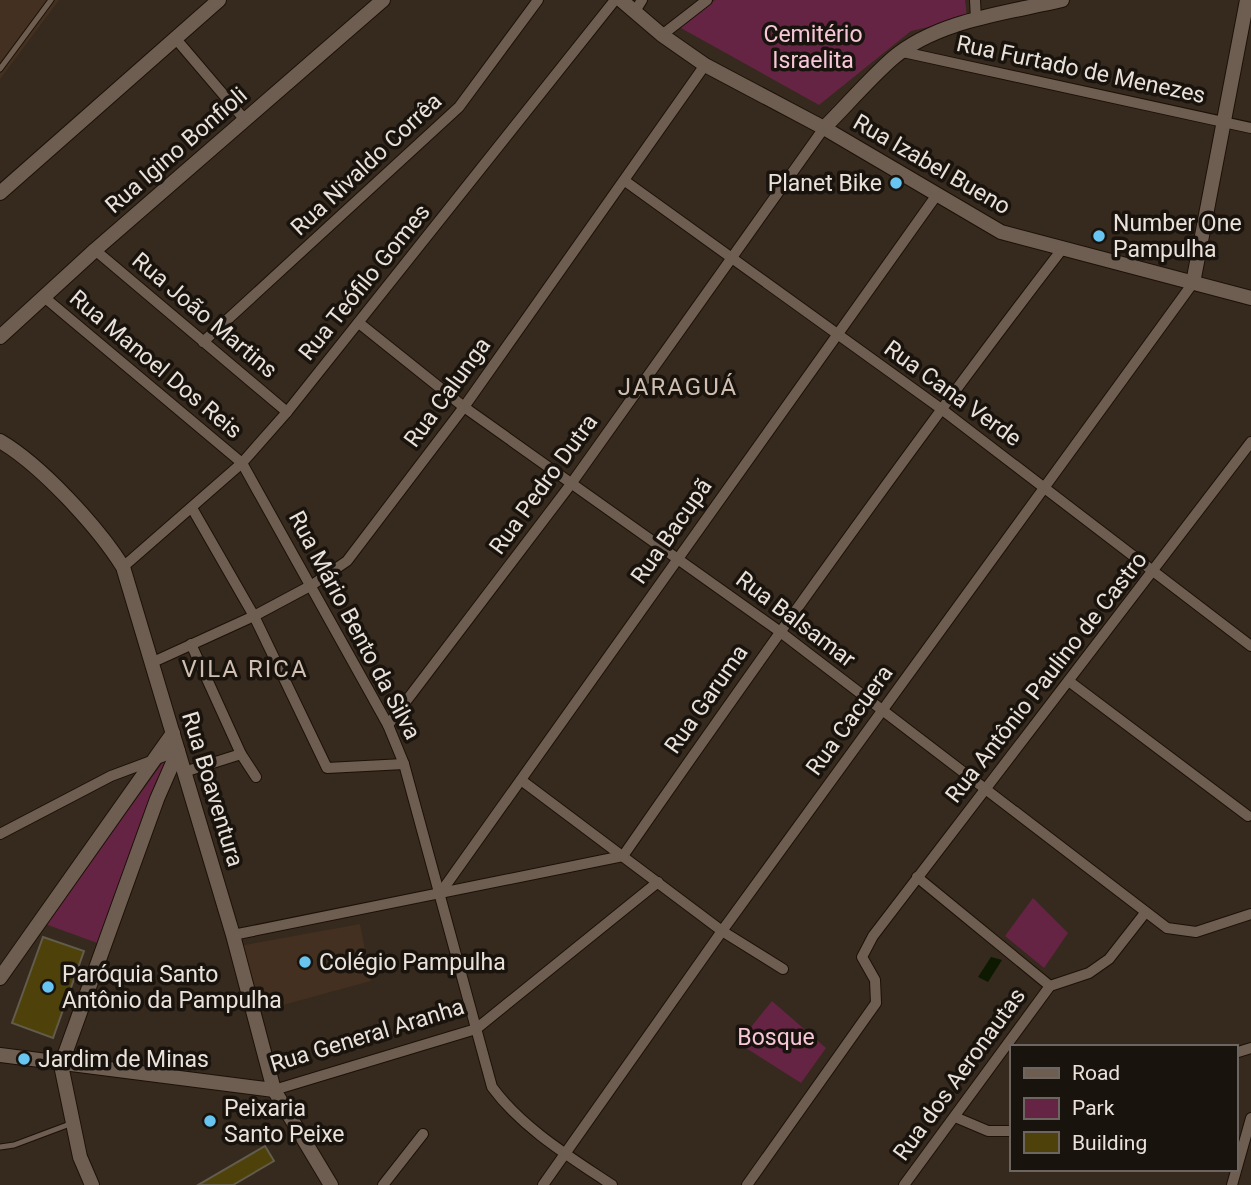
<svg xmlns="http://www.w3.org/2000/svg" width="1251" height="1185" font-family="Roboto,sans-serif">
<rect width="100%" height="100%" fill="#36291d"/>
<g fill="#433020">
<path d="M0,0h59l-59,79z"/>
<path d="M360,924l11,57 -114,31 -18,-66z"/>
</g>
<g fill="#652444">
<path d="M715,0h250l2,18 -56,13 -92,74 -140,-78z"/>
<path d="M169,754l-69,190 -55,-20z"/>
<path d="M1033,898l35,35 -24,35 -39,-32z"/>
<path d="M772,1001l54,47 -25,35 -63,-40z"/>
</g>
<path fill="#0e1901" d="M991,957l11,3 -14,22 -10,-5z"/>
<g fill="#4e410a" stroke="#615c4b" stroke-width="2">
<path d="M43,937l41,14 -31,87 -41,-15z"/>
<path d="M265,1146l9,15 -41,24h-35z"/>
</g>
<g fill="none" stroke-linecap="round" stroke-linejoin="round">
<defs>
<g id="lane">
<path d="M0,69l51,-69"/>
<path d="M0,1147l14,-2 56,-21"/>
</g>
<g id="street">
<path d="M975,0l1,20"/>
<path d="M634,13l8,-13"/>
<path d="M662,35l45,-35"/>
<path d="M176,39l69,81"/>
<path d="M903,52l348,76"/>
<path d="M625,181l315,227 311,238"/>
<path d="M95,250l192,162"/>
<path d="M44,297l198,166 146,262 16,39 88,323c30,41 78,70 120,98"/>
<path d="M359,323l105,84 315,224 388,297 29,4 55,-18"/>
<path d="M203,342l256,-235 79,-107"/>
<path d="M192,508l62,108 73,152 77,-4"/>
<path d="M123,567l119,-104 45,-51 328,-412"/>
<path d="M191,644l50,110 15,23"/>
<path d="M151,663l103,-47 58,-31 35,-24 117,-154 241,-342"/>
<path d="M1070,682l178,134"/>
<path d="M388,725l183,-241 253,-356"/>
<path d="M184,772l57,-18"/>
<path d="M521,780l201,151 61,38"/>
<path d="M0,834l111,-58 67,-25"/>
<path d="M917,877l133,109"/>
<path d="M441,892l495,-696"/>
<path d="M233,935l390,-79c143,-206 287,-409 440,-608"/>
<path d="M1235,1053l16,-5"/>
<path d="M274,1090l202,-61 182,-147"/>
<path d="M955,1117l33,14h23"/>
<path d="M383,1185l40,-51"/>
<path d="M543,1185l179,-254 471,-648"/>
<path d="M747,1185l129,-182 -1,-23 -13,-23 11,-21 378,-494"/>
<path d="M904,1185l146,-199 39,-13 20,-14 36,-46"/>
<path d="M1232,1185l19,-67"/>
</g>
<g id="secondary">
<path d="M621,0l41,35 43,30 119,63 177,104 250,66"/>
<path d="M824,128c23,-23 45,-49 69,-70 45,-38 114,-45 169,-58"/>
<path d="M0,193l219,-193"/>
<path d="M1193,283l54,-283"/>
<path d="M0,337l95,-87 288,-250"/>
<path d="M0,441c41,24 98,86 123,126l110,368 41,155 57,95"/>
<path d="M0,978l173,-245"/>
<path d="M0,1055l274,35"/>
<path d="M92,1185l-12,-28 -19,-92 96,-266 21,-48"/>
</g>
</defs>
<use href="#lane" stroke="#1d1107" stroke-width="7"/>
<use href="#street" stroke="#1d1107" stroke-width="12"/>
<use href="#secondary" stroke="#1d1107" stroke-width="16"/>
<use href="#lane" stroke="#6e5e52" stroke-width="5"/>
<use href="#street" stroke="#6e5e52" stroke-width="10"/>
<use href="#secondary" stroke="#6e5e52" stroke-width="14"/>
</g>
<g fill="#68c4f0" stroke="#19130e" stroke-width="2.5">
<circle cx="896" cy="183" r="7"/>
<circle cx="1099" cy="236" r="7"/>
<circle cx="305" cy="962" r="7"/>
<circle cx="48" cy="987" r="7"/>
<circle cx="24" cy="1059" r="7"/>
<circle cx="210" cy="1121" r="7"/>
</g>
<g text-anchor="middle" stroke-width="7" stroke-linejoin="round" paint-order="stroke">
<g font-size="23" fill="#f7c7d9" stroke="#19130e">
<text x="813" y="42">Cemitério<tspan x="813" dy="26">Israelita</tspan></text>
<text x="776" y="1045">Bosque</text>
</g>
<g font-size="23" fill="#eae1da" stroke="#19130e">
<text transform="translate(1081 69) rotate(12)" y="8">Rua Furtado de Menezes</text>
<text transform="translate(176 150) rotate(-41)" y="8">Rua Igino Bonfioli</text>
<text transform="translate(366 164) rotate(-43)" y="8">Rua Nivaldo Corrêa</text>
<text transform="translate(932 164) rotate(30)" y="8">Rua Izabel Bueno</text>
<text transform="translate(364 282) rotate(-51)" y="8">Rua Teófilo Gomes</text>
<text transform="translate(205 315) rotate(40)" y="8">Rua João Martins</text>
<text transform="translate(156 364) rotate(40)" y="8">Rua Manoel Dos Reis</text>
<text transform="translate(447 392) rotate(-54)" y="8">Rua Calunga</text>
<text transform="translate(953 393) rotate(36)" y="8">Rua Cana Verde</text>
<text transform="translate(543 484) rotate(-54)" y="8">Rua Pedro Dutra</text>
<text transform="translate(671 531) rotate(-55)" y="8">Rua Bacupã</text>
<text transform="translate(796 619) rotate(37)" y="8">Rua Balsamar</text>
<text transform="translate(355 625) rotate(62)" y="8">Rua Mário Bento da Silva</text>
<text transform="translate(1046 677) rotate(-52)" y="8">Rua Antônio Paulino de Castro</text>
<text transform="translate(706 699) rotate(-55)" y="8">Rua Garuma</text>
<text transform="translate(849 720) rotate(-54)" y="8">Rua Cacuera</text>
<text transform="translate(213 789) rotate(73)" y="8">Rua Boaventura</text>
<text transform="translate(367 1035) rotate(-17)" y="8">Rua General Aranha</text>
<text transform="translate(959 1074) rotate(-54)" y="8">Rua dos Aeronautas</text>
</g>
<g font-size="23" fill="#eae1da" stroke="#19130e" text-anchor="start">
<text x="882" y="191" text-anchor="end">Planet Bike</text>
<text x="1113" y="231">Number One<tspan x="1113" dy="26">Pampulha</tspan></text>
<text x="319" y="970">Colégio Pampulha</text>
<text x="62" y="982">Paróquia Santo<tspan x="62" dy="26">Antônio da Pampulha</tspan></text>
<text x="38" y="1067">Jardim de Minas</text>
<text x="224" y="1116">Peixaria<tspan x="224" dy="26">Santo Peixe</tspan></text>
</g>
<g font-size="24" letter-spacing="2" fill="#d0bfb1" stroke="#19130e">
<text x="678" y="395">JARAGUÁ</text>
<text x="245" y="677">VILA RICA</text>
</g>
</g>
<rect x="1010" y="1045" width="228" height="126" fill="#19130e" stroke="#6d6560" stroke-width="2"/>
<rect x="1024" y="1068" width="35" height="10" fill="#6e5e52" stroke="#6d6560" stroke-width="2"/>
<text x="1072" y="1080" font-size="21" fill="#eae1da">Road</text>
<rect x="1024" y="1098" width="35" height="21" fill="#652444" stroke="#6d6560" stroke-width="2"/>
<text x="1072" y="1115" font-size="21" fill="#eae1da">Park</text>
<rect x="1024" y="1132" width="35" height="21" fill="#4e410a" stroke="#6d6560" stroke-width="2"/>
<text x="1072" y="1150" font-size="21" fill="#eae1da">Building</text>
</svg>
